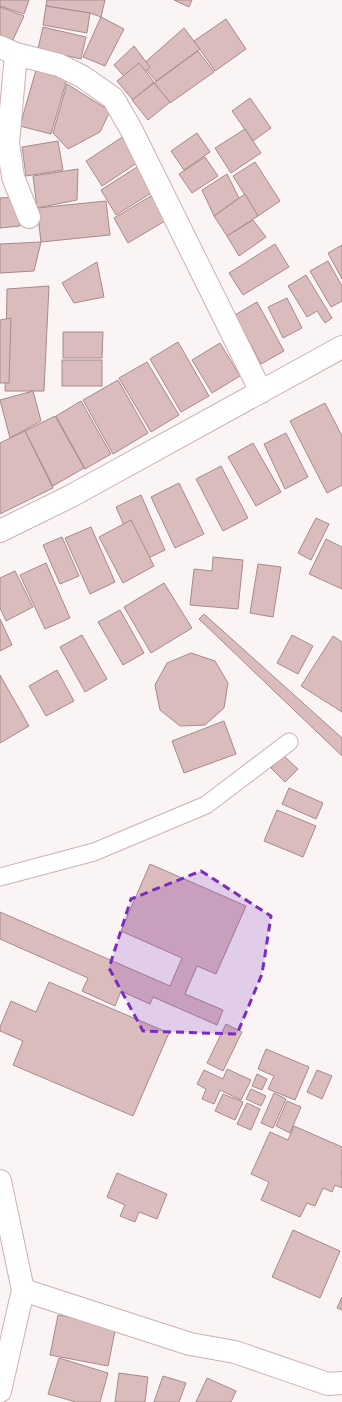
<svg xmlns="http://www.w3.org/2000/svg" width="342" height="1402" font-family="Inter,sans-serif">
<rect width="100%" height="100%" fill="#faf4f4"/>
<g fill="#dbbcbd" stroke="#a78a8b">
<path d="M0,0h29l-5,14 -24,-8z"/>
<path d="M47,0h58l-4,17 -11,-4 -44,-7z"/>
<path d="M174,0h18l-3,7z"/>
<path d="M46,6l44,7 -3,20 -44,-8z"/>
<path d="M0,7l24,9 -13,28 -11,-5z"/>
<path d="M101,17l23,12 -19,37 -22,-9z"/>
<path d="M226,19l20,30 -31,22 -21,-30z"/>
<path d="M43,27l43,10 -5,22 -43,-10z"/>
<path d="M184,28l16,21 -44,32 -14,-16z"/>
<path d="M134,46l16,21 -19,17 -17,-19z"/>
<path d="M198,51l16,21 -44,31 -16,-20z"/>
<path d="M139,63l15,19 -21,18 -16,-19z"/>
<path d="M36,70l31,9 -16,55 -31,-8z"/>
<path d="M154,83l16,19 -22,18 -16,-20z"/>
<path d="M67,84l43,27 -10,21 -32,17 -15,-16z"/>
<path d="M250,98l21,30 -18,13 -21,-30z"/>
<path d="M245,129l16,24 -30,20 -16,-25z"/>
<path d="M197,133l13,19 -26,18 -13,-19z"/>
<path d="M124,136l16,25 -38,25 -16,-25z"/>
<path d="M58,141l5,29 -37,6 -4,-29z"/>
<path d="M205,157l13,19 -26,17 -13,-19z"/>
<path d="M255,162l25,39 -22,15 -25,-40z"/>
<path d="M140,165l16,25 -40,25 -15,-25z"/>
<path d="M78,169l-1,31 -40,8 -4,-32z"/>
<path d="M227,174l12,24 -25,18 -12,-26z"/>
<path d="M156,193l14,25 -42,25 -14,-25z"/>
<path d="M245,194l13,22 -31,20 -13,-20z"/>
<path d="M17,197l3,29 -20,2v-30z"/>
<path d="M106,201l4,34 -69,7 -4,-34z"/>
<path d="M253,220l13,17 -27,19 -12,-20z"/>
<path d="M41,242l-7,29 -34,2v-29z"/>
<path d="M275,244l14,23 -46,28 -14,-22z"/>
<path d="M342,245v34l-14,-26z"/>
<path d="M328,261l14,25v15l-11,6 -21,-36z"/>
<path d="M97,262l7,35 -30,6 -12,-20z"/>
<path d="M306,275l26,43 -7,5 -8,-12 -10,6 -19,-31z"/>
<path d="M49,286l-5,105h-39l2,-102z"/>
<path d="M287,298l15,30 -19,10 -15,-31z"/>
<path d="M257,302l27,49 -23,13 -26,-49z"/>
<path d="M11,318l-2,65h-9v-63z"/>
<path d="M63,332h40l-1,26h-39z"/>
<path d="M178,342l31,54 -28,16 -31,-53z"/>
<path d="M220,343l20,33 -28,17 -20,-33z"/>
<rect x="62" y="360" width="40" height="26"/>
<path d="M147,362l32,53 -28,17 -32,-54z"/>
<path d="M118,380l30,53 -35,21 -30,-54z"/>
<path d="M33,391l8,30 -31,17 -10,-38z"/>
<path d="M81,401l30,53 -26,15 -29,-53z"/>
<path d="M325,403l17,33v49l-15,8 -37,-72z"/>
<path d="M55,416l29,52 -31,18 -28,-55z"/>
<path d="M25,431l28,57 -53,26v-71z"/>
<path d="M286,433l22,44 -23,12 -21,-45z"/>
<path d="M253,443l28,49 -25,14 -28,-49z"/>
<path d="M221,466l27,52 -25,13 -27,-52z"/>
<path d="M179,483l25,51 -29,14 -24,-51z"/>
<path d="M141,495l24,55 -25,12 -24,-55z"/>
<path d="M316,518l13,6 -18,36 -13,-7z"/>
<path d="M131,520l23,46 -31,17 -24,-46z"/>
<path d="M91,527l24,55 -25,12 -25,-56z"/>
<path d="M62,537l17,39 -19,8 -17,-39z"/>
<path d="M326,539l16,8v42l-33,-15z"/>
<path d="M213,557l30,3 -5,49 -48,-4 4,-36 18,2z"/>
<path d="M46,563l24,55 -25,11 -25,-54z"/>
<path d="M258,564l23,3 -8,50 -23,-4z"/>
<path d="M15,571l18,36 -27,14 -6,-13v-30z"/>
<path d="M164,583l28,45 -41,25 -27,-46z"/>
<path d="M120,610l24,43 -21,12 -25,-43z"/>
<path d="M204,614l138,124v18l-143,-137z"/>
<path d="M0,619l12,26 -12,6z"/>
<path d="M82,635l25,44 -22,13 -25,-45z"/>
<path d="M292,635l21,11 -15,28 -21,-11z"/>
<path d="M333,636l9,6v70l-41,-26z"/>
<path d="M191,653l24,8 13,22 -4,25 -19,17 -25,1 -20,-16 -5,-25 12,-22z"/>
<path d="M57,670l17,31 -28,15 -17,-30z"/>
<path d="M0,675l29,51 -29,17z"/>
<path d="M224,721l12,33 -52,19 -12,-32z"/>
<path d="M284,756l14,13 -13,13 -14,-14z"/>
<path d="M289,788l34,15 -7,16 -34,-15z"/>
<path d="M277,810l39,16 -13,31 -39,-16z"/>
<path d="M150,864l96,42 -30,68 -19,-8 -12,28 38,16 -6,15 -64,-28 -3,7 -29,-13 -6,15 -33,-15 6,-13 -88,-39v-27l170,74 12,-28 -61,-27z"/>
<path d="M49,982l120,51 -36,83 -120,-51 10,-24 -23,-10v-4l11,-26 25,11z"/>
<path d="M226,1024l16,8 -19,39 -16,-8z"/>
<path d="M266,1049l43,18 -14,33 -27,-11 6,-13 -16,-7z"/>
<path d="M227,1069l24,11 -10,20 -21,-10 -6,14 -12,-5 4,-10 -9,-5 7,-14 19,9z"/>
<path d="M317,1070l15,6 -10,23 -15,-7z"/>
<path d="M257,1074l10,5 -5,11 -10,-4z"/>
<path d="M251,1089l15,7 -5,10 -15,-7z"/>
<path d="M274,1093l12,6 -13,29 -12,-5z"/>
<path d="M223,1094l20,8 -8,18 -20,-9z"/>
<path d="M287,1101l14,6 -11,26 -14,-7z"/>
<path d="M247,1103l13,6 -9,21 -14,-6z"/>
<path d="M294,1126l48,21v23l-1,4h1v14l-7,-3 -3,7 -9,-4 -8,18 -8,-3 -7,14 -39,-17 8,-18 -18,-8 19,-42 18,8z"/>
<path d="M117,1173l50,21 -10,25 -18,-7 -4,10 -15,-6 5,-11 -18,-8z"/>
<path d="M293,1230l47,21 -20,47 -48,-21z"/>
<path d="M342,1297v13l-5,-2z"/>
<path d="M58,1315l58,11 -8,40 -58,-11z"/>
<path d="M59,1358l49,15 -8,29h-24l-28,-8z"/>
<path d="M119,1373l29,4 -3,25h-30z"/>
<path d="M163,1376l23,7 -7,19h-25z"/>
<path d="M207,1378l29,13 -5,11h-35z"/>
</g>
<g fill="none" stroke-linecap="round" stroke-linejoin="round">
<defs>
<path id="service" d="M0,877l94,-25 112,-47 83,-63"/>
<g id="minor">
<path d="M0,47l16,7 43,11 24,12 30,21 18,31 130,263"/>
<path d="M16,54l-8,89 5,34 16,40"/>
<path d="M0,1181l23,109 -23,101"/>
<path d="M23,1290l167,54 45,8 93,32 14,-1"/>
</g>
<path id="tertiary" d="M0,531l71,-35 271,-149"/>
</defs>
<use href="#service" stroke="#ceb0b1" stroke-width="19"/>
<use href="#minor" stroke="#ceb0b1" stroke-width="24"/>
<use href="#tertiary" stroke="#ceb0b1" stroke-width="24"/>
<use href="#service" stroke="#fff" stroke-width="17"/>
<use href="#minor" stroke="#fff" stroke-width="22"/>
<use href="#tertiary" stroke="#fff" stroke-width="22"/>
</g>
<path fill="#7b2cbf" fill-opacity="0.2" stroke="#7b2cbf" stroke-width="3" stroke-dasharray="8 5" stroke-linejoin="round" d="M201,871l70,45 -9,58 -25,60 -94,-3 -34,-63 22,-69z"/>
</svg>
